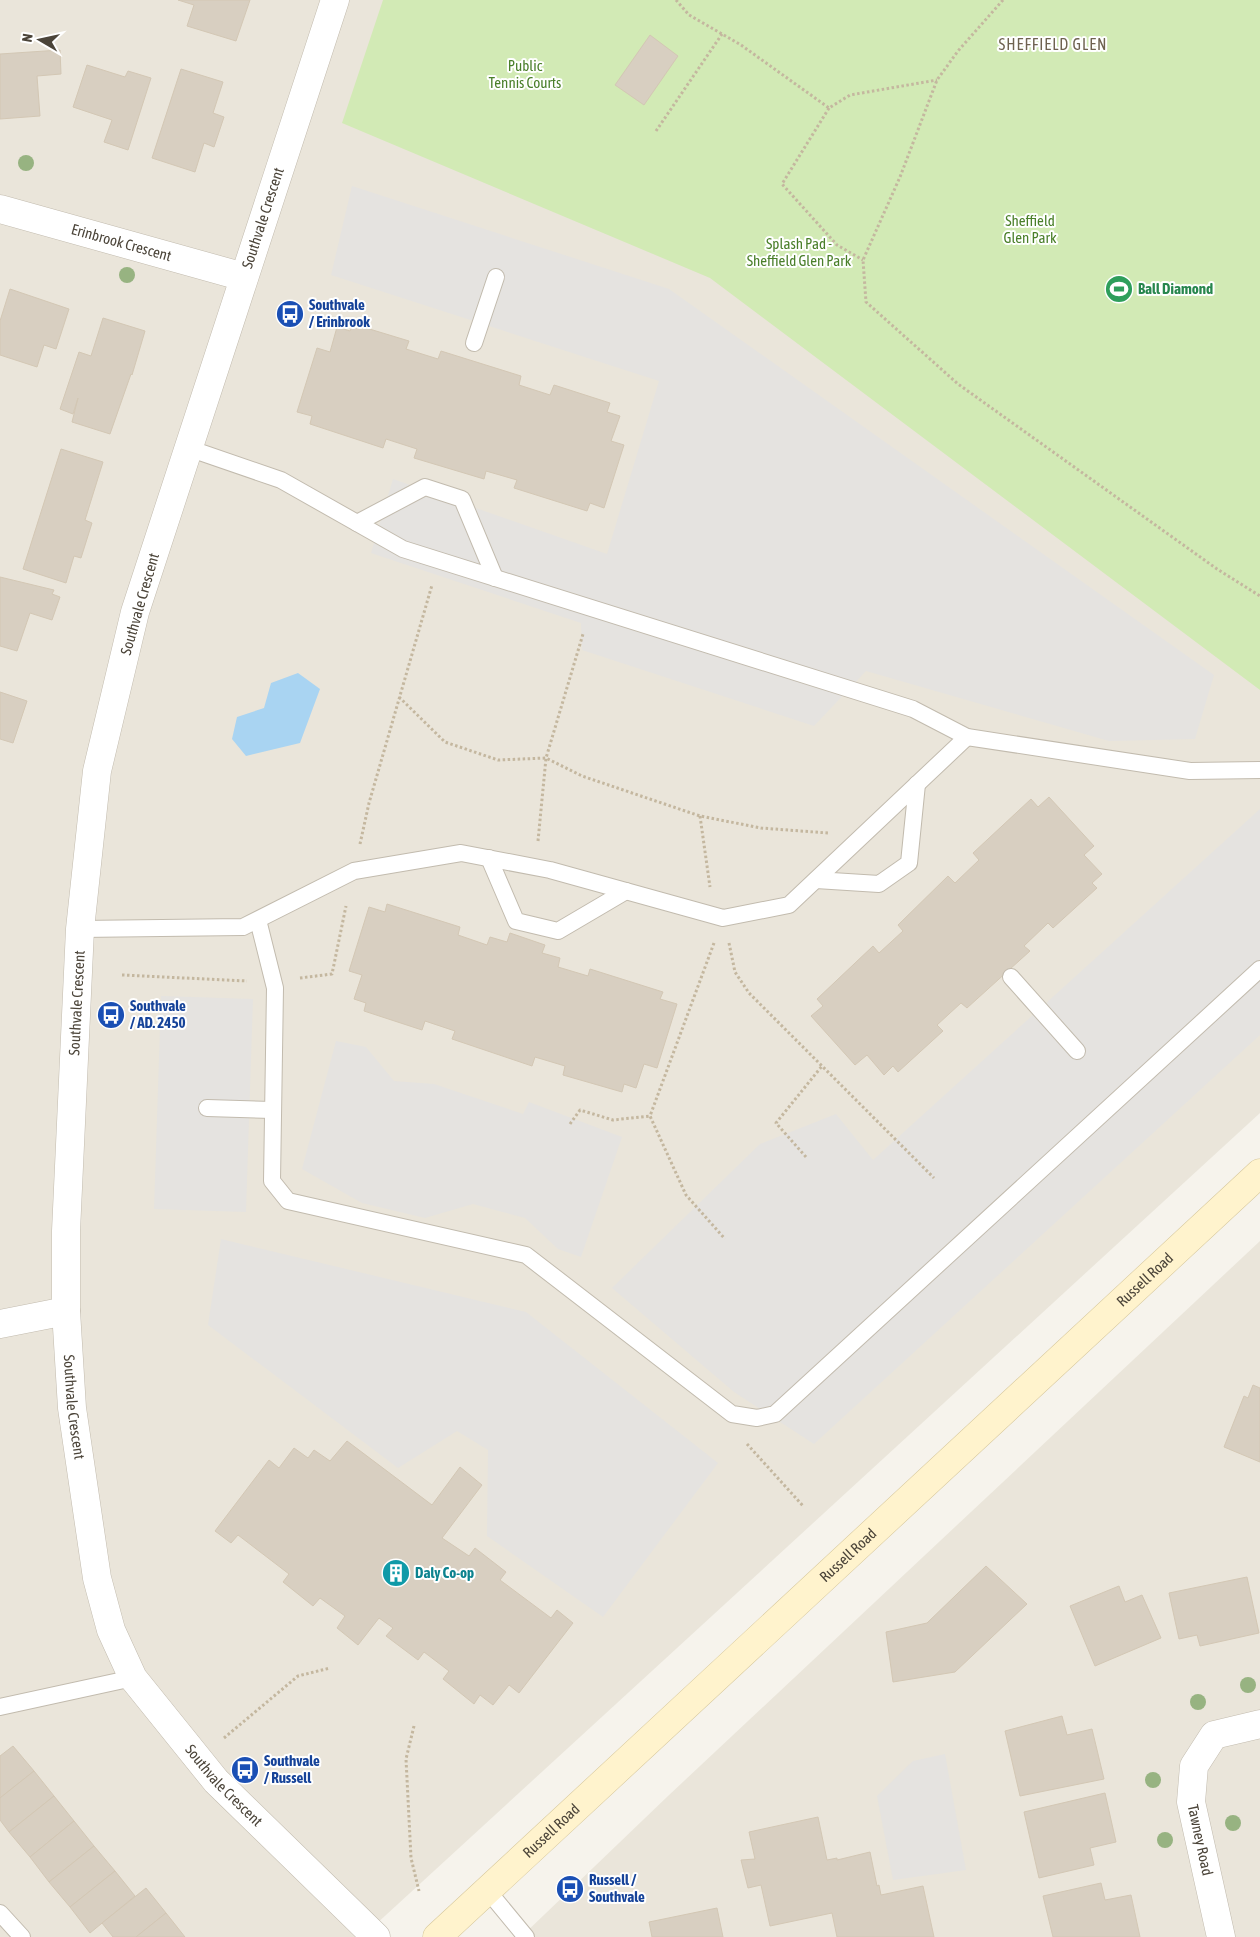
<svg xmlns="http://www.w3.org/2000/svg" width="1260" height="1937" font-family="'Asap Condensed',sans-serif">
<rect width="100%" height="100%" fill="#f6f3ec"/>
<g fill="#eae5da">
<path d="M0,0h1260v1113l-898,824h-362z"/>
<path d="M1260,1241v696h-739l147,-141z"/>
</g>
<path fill="#d2eab5" d="M383,0h877v690l-550,-412 -368,-155z"/>
<g fill="#e5e3e0">
<path d="M352,186l317,103 545,386 -19,64 -86,2 -243,-70 -52,55 -232,-76 -1,-27 -210,-70 22,-74 214,75 52,-173 -328,-106z"/>
<path d="M1260,809v226l-446,409 -80,-52 -122,-104 148,-144 76,-30 37,46z"/>
<path d="M161,996l92,3 -7,213 -92,-3z"/>
<path d="M336,1041l30,6 28,34 40,3 89,30 6,-12 93,35 -41,120 -23,-8 -33,-31 -52,-14 -48,14 -63,-15 -60,-34z"/>
<path d="M221,1239l305,73 192,151 -115,154 -116,-81 1,-86 -31,-19 -59,37 -190,-143z"/>
<path d="M945,1754l21,116 -73,10 -16,-84 36,-35z"/>
</g>
<path fill="#a9d4f2" d="M298,673l22,16 -20,54 -54,13 -14,-17 5,-22 27,-9 7,-25z"/>
<g fill="#d8cfc1" stroke="#d3c7b4">
<path d="M178,0h72l-14,41 -49,-15 7,-21z"/>
<path d="M650,35l28,21 -34,49 -29,-20z"/>
<path d="M60,50l1,24 -24,2 3,40 -40,3v-65z"/>
<path d="M87,65l38,12 3,-6 23,7 -23,72 -24,-8 8,-22 -39,-13z"/>
<path d="M181,69l42,13 -10,31 11,4 -10,30 -10,-4 -9,29 -43,-14z"/>
<path d="M10,289l59,20 -13,40 -12,-4 -7,22 -37,-12v-34z"/>
<path d="M103,318l42,13 -13,44 -1,-1 -21,60 -38,-12 6,-24 -5,16 -13,-5 19,-57 12,4z"/>
<path d="M353,324l56,17 -3,8 32,10 3,-8 80,25 -2,9 31,10 4,-10 56,18 -3,9 13,4 -9,25 13,4 -20,63 -14,-5 -3,8 -73,-23 3,-8 -31,-9 -2,8 -70,-21 3,-9 -31,-10 -3,9 -73,-24 2,-8 -15,-4 20,-64 13,4 7,-25 13,4z"/>
<path d="M61,449l42,13 -18,58 7,3 -11,35 -7,-2 -8,27 -43,-14z"/>
<path d="M0,577l54,13 -2,4 8,3 -8,23 -22,-7 -13,38 -17,-5z"/>
<path d="M0,692l27,9 -14,42 -13,-4z"/>
<path d="M1049,797l45,49 -10,9 18,19 -10,9 5,5 -44,40 -5,-5 -24,23 6,5 -63,57 -6,-5 -24,22 6,6 -45,41 -5,-6 -9,9 -17,-20 -12,10 -44,-49 12,-10 -6,-7 56,-53 6,7 24,-22 -5,-6 50,-49 7,7 24,-23 -6,-7 58,-54 7,8z"/>
<path d="M387,904l73,23 -2,8 29,10 3,-8 17,5 3,-9 35,12 -3,8 18,5 -2,9 30,9 2,-7 73,23 -3,7 17,5 -20,64 -13,-4 -8,24 -12,-4 -2,8 -59,-17 2,-9 -30,-9 -3,9 -80,-27 3,-8 -30,-10 -3,9 -58,-19 2,-8 -12,-4 8,-24 -13,-4 20,-64 16,5z"/>
<path d="M1253,1385l7,3v74l-36,-15 20,-51 4,2z"/>
<path d="M347,1441l85,64 28,-38 22,18 -40,53 27,18 6,-8 31,24 -6,8 51,38 6,-8 16,13 -54,70 -10,-8 -16,20 -13,-10 -6,9 -31,-25 6,-8 -25,-19 -6,8 -32,-24 7,-8 -14,-10 -21,27 -21,-17 8,-12 -25,-18 -7,8 -30,-24 6,-8 -51,-39 -7,8 -16,-12 54,-71 10,8 15,-20 14,10 6,-8 16,11z"/>
<path d="M986,1566l41,38 -72,68 -62,10 -7,-50 41,-9z"/>
<path d="M1247,1577l12,56 -59,13 -3,-11 -18,4 -10,-46z"/>
<path d="M1119,1586l6,16 17,-7 19,43 -66,28 -25,-60z"/>
<path d="M1062,1716l5,19 25,-6 12,50 -84,17 -15,-65z"/>
<path d="M13,1746l21,25 -34,27v-42z"/>
<path d="M34,1771l20,25 -45,36 -9,-12v-22z"/>
<path d="M1105,1793l11,49 -26,6 4,17 -55,13 -15,-66z"/>
<path d="M54,1796l20,25 -44,36 -21,-25z"/>
<path d="M818,1817l9,43 10,-2v2l33,-8 7,34 2,-1 2,10 42,-9 11,51h-97l-5,-24 -62,13 -9,-41 -13,3 -7,-28 14,-1 -6,-27z"/>
<path d="M74,1821l20,25 -45,36 -19,-25z"/>
<path d="M94,1846l21,25 -45,36 -21,-25z"/>
<path d="M115,1871l20,25 -45,37 -20,-26z"/>
<path d="M1101,1883l4,17 26,-5 9,42h-87l-10,-41z"/>
<path d="M146,1888l20,25 -30,24h-23l-11,-14z"/>
<path d="M717,1908l6,29h-71l-3,-15z"/>
<path d="M166,1913l19,24h-49z"/>
</g>
<g fill="none" stroke-linecap="round" stroke-linejoin="round">
<defs>
<g id="service">
<path d="M474,343l22,-66"/>
<path d="M188,448l93,32 122,69 510,160 54,28 223,34 70,-1"/>
<path d="M357,523l68,-36 37,12 33,79"/>
<path d="M489,858l27,63 42,10 68,-40"/>
<path d="M816,880l63,4 30,-21 8,-79"/>
<path d="M258,920l17,68 -3,193 16,20 238,54 206,159 25,4 18,-4 485,-445"/>
<path d="M80,929l163,-2 111,-56 107,-18 89,17 173,48 66,-13 178,-168"/>
<path d="M1011,977l66,74"/>
<path d="M207,1108l65,2"/>
<path d="M0,1707l133,-29"/>
<path d="M488,1891l38,46"/>
<path d="M0,1913l22,24"/>
</g>
<g id="minor">
<path id="s1" d="M0,209l244,68"/>
<path d="M0,1324l66,-13"/>
<path d="M1221,1937l-30,-135 3,-36 20,-31 46,-11"/>
</g>
<g id="tertiary">
<path id="s2" d="M335,0l-200,612 -38,159 -17,158 -14,302v80l6,97 25,170 14,52 22,48 83,103 160,156"/>
</g>
<g id="secondary">
<path id="s3" d="M437,1937l823,-764"/>
</g>
</defs>
<use href="#service" stroke="#c2bbae" stroke-width="18"/>
<use href="#minor" stroke="#c2bbae" stroke-width="29"/>
<use href="#tertiary" stroke="#c2bbae" stroke-width="29"/>
<use href="#secondary" stroke="#d6c79b" stroke-width="29"/>
<g stroke="#c4b79f" stroke-width="3" stroke-dasharray="2.5 2.5" stroke-linecap="butt">
<path d="M676,0l13,15 52,30 88,63 21,-13 87,-15"/>
<path d="M1003,0l-45,51 -21,29 -37,97 -37,83 3,42 92,82 259,185 43,27"/>
<path d="M829,108l-47,76 55,61 26,15"/>
<path d="M656,131l66,-97"/>
<path d="M399,697l46,45 53,18 48,-2 36,18 118,40 61,12 67,5"/>
<path d="M700,816l10,71"/>
<path d="M538,841l8,-83 37,-124"/>
<path d="M360,844l9,-41 63,-218"/>
<path d="M714,943l-64,173 36,79 39,44"/>
<path d="M729,943l6,29 14,21 185,185"/>
<path d="M122,975l125,6"/>
<path d="M300,978l32,-4 14,-68"/>
<path d="M570,1124l10,-14 33,10 37,-4"/>
<path d="M806,1157l-30,-34 46,-57"/>
<path d="M747,1444l57,63"/>
<path d="M414,1726l-8,33 5,99 8,33"/>
<path d="M224,1738l74,-62 32,-8"/>
</g>
<use href="#service" stroke="#fff" stroke-width="16"/>
<use href="#minor" stroke="#fff" stroke-width="28"/>
<use href="#tertiary" stroke="#fff" stroke-width="28"/>
<use href="#secondary" stroke="#fff3cd" stroke-width="28"/>
</g>
<g fill="#97b381">
<circle cx="26" cy="163" r="8"/>
<circle cx="127" cy="275" r="8"/>
<circle cx="1248" cy="1685" r="8"/>
<circle cx="1198" cy="1702" r="8"/>
<circle cx="1153" cy="1780" r="8"/>
<circle cx="1233" cy="1823" r="8"/>
<circle cx="1165" cy="1840" r="8"/>
</g>
<defs>
<symbol id="stadium-disc" viewBox="-11 -11 22 22"><circle r="9.5" fill="#2e9e5b" stroke="#fff"/><path d="M0-5a6.5 5 0 1 0 0 10a6.5 5 0 1 0 0-10ZM-3.5-1.8h7v3.6h-7Z" fill="#fff"/></symbol>
<symbol id="bus-disc" viewBox="-11 -11 22 22"><circle r="9.5" fill="#1a4fb4" stroke="#fff"/><path d="M-5-6H5V4H4V6H2V4H-2V6H-4V4H-5ZM-3.5-4V0h7V-4ZM-3.5 1.2v1.5H-2V1.2ZM2 1.2v1.5H3.5V1.2Z" fill="#fff"/></symbol>
<symbol id="building-disc" viewBox="-11 -11 22 22"><circle r="9.5" fill="#0f9aa8" stroke="#fff"/><path d="M-4-6H4V6H1V3H-1V6H-4ZM-2.5-4.3h1.7v1.8h-1.7ZM.8-4.3h1.7v1.8H.8ZM-2.5-1h1.7V.8h-1.7ZM.8-1h1.7V.8H.8Z" fill="#fff"/></symbol>
</defs>
<g fill-rule="evenodd">
<use href="#stadium-disc" x="1103" y="273" width="32" height="32"/>
<use href="#bus-disc" x="274" y="298" width="32" height="32"/>
<use href="#bus-disc" x="95" y="999" width="32" height="32"/>
<use href="#building-disc" x="380" y="1557" width="32" height="32"/>
<use href="#bus-disc" x="229" y="1754" width="32" height="32"/>
<use href="#bus-disc" x="554" y="1873" width="32" height="32"/>
</g>
<g text-anchor="middle" stroke-width="4" stroke-linejoin="round" paint-order="stroke">
<g font-size="15" fill="#4a7f2a" stroke="#fff">
<text x="525" y="71">Public<tspan x="525" dy="17">Tennis Courts</tspan></text>
<text x="1030" y="226">Sheffield<tspan x="1030" dy="17">Glen Park</tspan></text>
<text x="799" y="249">Splash Pad -<tspan x="799" dy="17">Sheffield Glen Park</tspan></text>
</g>
<g font-size="15" fill="#4b4439" stroke="#fff">
<text transform="translate(263 218) rotate(-72)" y="5">Southvale Crescent</text>
<text dy="5" stroke="none"><textPath href="#s1" startOffset="126">Erinbrook Crescent</textPath></text>
<text transform="translate(140 604) rotate(-74)" y="5">Southvale Crescent</text>
<text transform="translate(77 1003) rotate(-87)" y="5">Southvale Crescent</text>
<text dy="5" stroke="none"><textPath href="#s3" startOffset="966">Russell Road</textPath></text>
<text dy="5" stroke="none"><textPath href="#s2" startOffset="1445">Southvale Crescent</textPath></text>
<text dy="5" stroke="none"><textPath href="#s3" startOffset="561">Russell Road</textPath></text>
<text dy="5" stroke="none"><textPath href="#s2" startOffset="1865">Southvale Crescent</textPath></text>
<text dy="5" stroke="none"><textPath href="#s3" startOffset="156">Russell Road</textPath></text>
<text transform="translate(1200 1840) rotate(78)" y="5">Tawney Road</text>
</g>
<g font-size="15" font-weight="bold" fill="#27864d" stroke="#fff" text-anchor="start">
<text x="1138" y="294">Ball Diamond</text>
</g>
<g font-size="15" font-weight="bold" fill="#164399" stroke="#fff" text-anchor="start">
<text x="309" y="310">Southvale<tspan x="309" dy="17">/ Erinbrook</tspan></text>
<text x="130" y="1011">Southvale<tspan x="130" dy="17">/ AD. 2450</tspan></text>
<text x="264" y="1766">Southvale<tspan x="264" dy="17">/ Russell</tspan></text>
<text x="589" y="1885">Russell /<tspan x="589" dy="17">Southvale</tspan></text>
</g>
<g font-size="15" font-weight="bold" fill="#0d838f" stroke="#fff" text-anchor="start">
<text x="415" y="1578">Daly Co-op</text>
</g>
<g font-size="16" letter-spacing="1" fill="#6e6250" stroke="#fff">
<text x="1053" y="50">SHEFFIELD GLEN</text>
</g>
</g>
<g transform="translate(40 40) rotate(279)" stroke="#ffffff" stroke-width="4" paint-order="stroke">
<path d="M0-4L9 19L0 12L-9 19Z" fill="#4b4439"/>
<text y="-8" font-size="14" font-weight="bold" text-anchor="middle" fill="#4b4439">N</text>
</g>
</svg>
